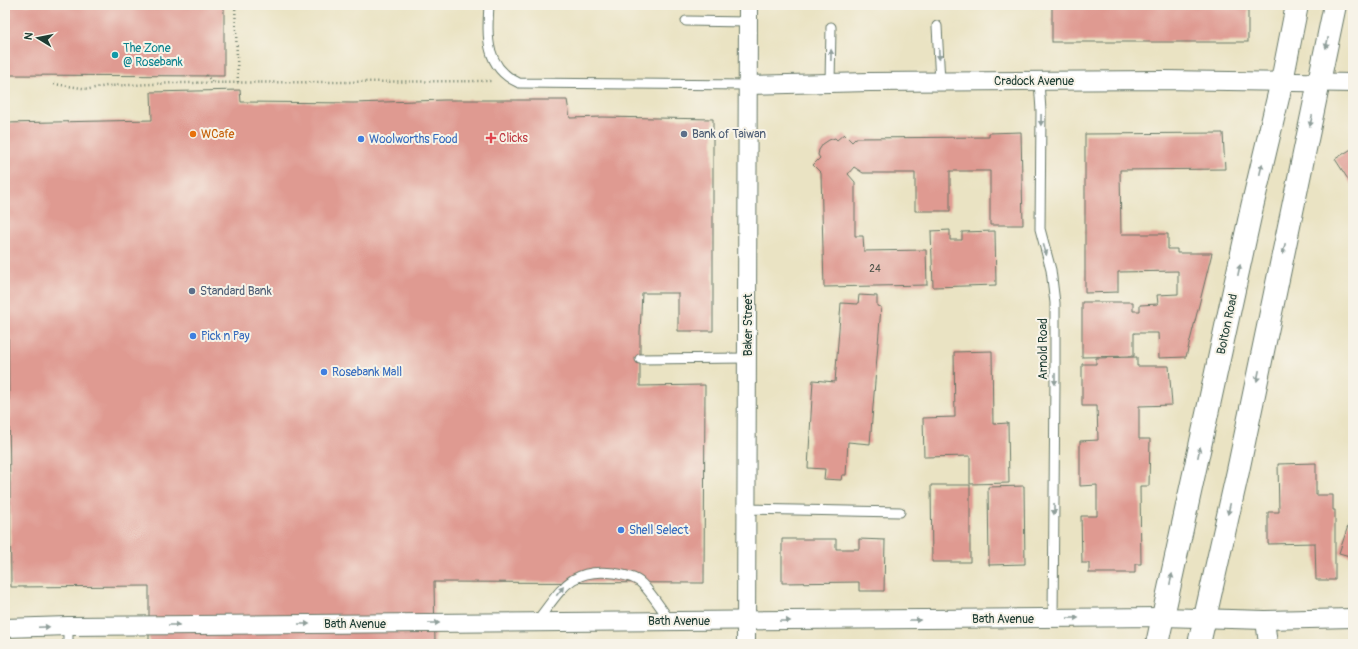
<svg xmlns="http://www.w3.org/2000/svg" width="1358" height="649" font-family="Pangolin,sans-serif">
<rect width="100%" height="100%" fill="#f7f3e8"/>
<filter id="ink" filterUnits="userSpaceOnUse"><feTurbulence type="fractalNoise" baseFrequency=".025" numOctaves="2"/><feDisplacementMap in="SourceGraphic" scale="8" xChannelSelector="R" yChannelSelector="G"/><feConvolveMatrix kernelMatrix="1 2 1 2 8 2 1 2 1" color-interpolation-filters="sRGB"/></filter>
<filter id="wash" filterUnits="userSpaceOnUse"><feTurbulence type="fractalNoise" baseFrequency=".012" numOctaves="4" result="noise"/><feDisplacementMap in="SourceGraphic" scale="16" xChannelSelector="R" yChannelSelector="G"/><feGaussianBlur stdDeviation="0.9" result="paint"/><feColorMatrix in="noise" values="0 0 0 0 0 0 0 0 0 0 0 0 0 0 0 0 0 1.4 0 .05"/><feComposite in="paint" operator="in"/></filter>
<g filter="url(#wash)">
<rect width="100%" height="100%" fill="#eae3c3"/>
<g id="blocks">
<g fill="#df9a91">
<path d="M5,5h219v71l-219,-1z"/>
<rect x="1052" y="5" width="196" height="37"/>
<path d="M240,90l1,12 113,1 90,-3h123l3,18 32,-1 111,2v212h-35v-38h-36l-2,39v54l65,-1 -1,198 -270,-1 1,62h-286v-58l-138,1 -3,-283 -3,-74v-107l147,-3 -1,-28z"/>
<path d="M1021,132l2,93h-33v-54h-40v40h-35v-38h-52l-9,-6 -6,7 7,8v54h8l1,15 62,-1 1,35 -103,2 -3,-114 -8,-8 7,-7 -2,-3 1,-5 4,-6 6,-4 6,-2 2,2 7,-6 8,8 4,-4 133,-1v-4z"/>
<path d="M1223,133l2,36 -105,1 1,64h47v15h9v4h35l-26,104 -27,1 -1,-25h-24v23l-52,1v-55h51v9h7v-6l18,-1 -1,-9 21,-1v-23l-60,1v20l-33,1v-159z"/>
<path d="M1353,148v39l-18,-28z"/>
<path d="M950,230v10h12v-8l33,-1 1,54 -63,2 -2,-56z"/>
<path d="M859,295l18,1v10l4,1 -11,137 -22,-2 -2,33h-4l-1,5 -17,-1 1,-10 -17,-1 5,-88 22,2 6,-79 17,1z"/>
<path d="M992,351l1,73 15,-1 1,60 -39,1v-28l-46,1 -1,-39 32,-1 -1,-65z"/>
<path d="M1137,357v9h32l3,39 -33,1v33h11l-1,47h-9l1,78h-6v9h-46v-10h-7l-1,-47h16v-31l-17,1v-45l18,-1 -1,-34h-15v-42h14v-6z"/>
<path d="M1316,463v32h17v15h2v70h-19l-1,-37 -47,1v-32h11l-1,-48z"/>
<path d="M931,485h39v77h-38z"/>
<path d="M1024,486l1,78 -36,1 -1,-78z"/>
<path d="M1353,511v46l-14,-4z"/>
<path d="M782,539h54v10h23v-10l26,1 -1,51h-25v-9l-77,1z"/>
</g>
</g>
</g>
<g filter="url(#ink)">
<use href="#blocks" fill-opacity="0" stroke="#676" stroke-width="1"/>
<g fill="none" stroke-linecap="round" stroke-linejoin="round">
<defs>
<g id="service">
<path d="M489,5c-2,32 -4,63 30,78l229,2"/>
<path d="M686,21l62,1"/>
<path d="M937,26l3,56"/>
<path d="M1039,81l2,30 -1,118 11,41 4,33v76l-2,239"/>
<path d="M830,83l1,-56"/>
<path d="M640,359l108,-1"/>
<path d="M747,509l153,3"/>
<path d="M536,622c25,-31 33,-55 78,-49 8,2 19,3 26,9 9,7 23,29 30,39"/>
<path d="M68,626v18"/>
</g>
<g id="minor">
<path d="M748,85l122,-3 294,-2 189,3"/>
<path d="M1265,620l3,24"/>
<path d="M5,628l63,-2 1095,-9 102,3 88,-2"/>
<path d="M746,644l2,-639"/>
</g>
<g id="secondary">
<path d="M1157,644l95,-437 30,-126 15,-76"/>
<path d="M1199,644l39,-173 97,-466"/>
</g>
</defs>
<use href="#service" stroke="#676" stroke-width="11"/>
<use href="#minor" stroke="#676" stroke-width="20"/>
<use href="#secondary" stroke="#676" stroke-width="24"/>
<g stroke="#676" stroke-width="2.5" stroke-dasharray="1 3" stroke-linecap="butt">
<path d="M235,5l3,78"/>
<path d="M206,75l8,9"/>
<path d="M54,84l35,5 18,-3 69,-3 315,-2"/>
</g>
<use href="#service" stroke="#fff" stroke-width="9"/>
<use href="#minor" stroke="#fff" stroke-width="18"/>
<use href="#secondary" stroke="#fff" stroke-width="22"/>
</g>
<defs><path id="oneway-solid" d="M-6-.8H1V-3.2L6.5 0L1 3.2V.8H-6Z"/></defs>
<g fill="#8f9e9a">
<use href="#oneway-solid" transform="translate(1327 43) rotate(102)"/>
<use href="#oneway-solid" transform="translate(939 54) rotate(87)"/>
<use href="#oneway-solid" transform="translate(831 55) rotate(-89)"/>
<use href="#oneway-solid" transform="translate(1041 120) rotate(91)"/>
<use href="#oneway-solid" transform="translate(1311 121) rotate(102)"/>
<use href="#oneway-solid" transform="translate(1261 169) rotate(-77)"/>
<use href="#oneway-solid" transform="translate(1284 249) rotate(102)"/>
<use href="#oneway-solid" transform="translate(1045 250) rotate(74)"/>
<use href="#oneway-solid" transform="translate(1239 270) rotate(-78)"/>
<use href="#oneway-solid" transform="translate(1258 376) rotate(102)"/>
<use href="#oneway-solid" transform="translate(1055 379) rotate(90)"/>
<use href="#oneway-solid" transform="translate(1199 452) rotate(-78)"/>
<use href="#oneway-solid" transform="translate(1054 509) rotate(91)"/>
<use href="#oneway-solid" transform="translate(1229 509) rotate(103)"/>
<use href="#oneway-solid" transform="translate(1171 579) rotate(-78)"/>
<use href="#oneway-solid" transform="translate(560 591) rotate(-52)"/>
<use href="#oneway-solid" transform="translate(1073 618) rotate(-1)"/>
<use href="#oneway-solid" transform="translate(915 620)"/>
<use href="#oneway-solid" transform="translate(785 621)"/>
<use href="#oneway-solid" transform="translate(434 623)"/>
<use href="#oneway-solid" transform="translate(304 624)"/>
<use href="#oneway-solid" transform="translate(174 625)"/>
<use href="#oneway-solid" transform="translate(44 627) rotate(-3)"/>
</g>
</g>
<circle fill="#0f9aa8" stroke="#f7f3e8" stroke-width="1.5" cx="115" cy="55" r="4"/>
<circle fill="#e8710a" stroke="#f7f3e8" stroke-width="1.5" cx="193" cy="134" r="4"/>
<g fill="#5c6f8a" stroke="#f7f3e8" stroke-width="1.5">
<circle cx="684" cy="134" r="4"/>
<circle cx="192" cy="291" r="4"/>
</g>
<path fill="#e0444e" stroke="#f7f3e8" stroke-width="1.5" d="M489 132h4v4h4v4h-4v4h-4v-4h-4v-4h4z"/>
<g fill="#3f7fe0" stroke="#f7f3e8" stroke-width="1.5">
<circle cx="361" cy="139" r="4"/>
<circle cx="193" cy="336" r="4"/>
<circle cx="324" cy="372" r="4"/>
<circle cx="621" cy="530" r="4"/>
</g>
<g text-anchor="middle" stroke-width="4" stroke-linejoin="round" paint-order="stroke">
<g font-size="10" fill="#4f544b">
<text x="875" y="272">24</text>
</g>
<g font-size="12" fill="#0d838f" stroke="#f7f3e8" text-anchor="start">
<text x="123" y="52">The Zone<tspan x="123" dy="14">@ Rosebank</tspan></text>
</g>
<g font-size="12" fill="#1f3d34" stroke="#f7f3e8">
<text x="1034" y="85">Cradock Avenue</text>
<text transform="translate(1227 324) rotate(-78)" y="4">Bolton Road</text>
<text transform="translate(748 325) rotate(-90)" y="4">Baker Street</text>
<text transform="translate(1043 349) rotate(-90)" y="4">Arnold Road</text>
<text x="1003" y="623">Bath Avenue</text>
<text x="679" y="625">Bath Avenue</text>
<text x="355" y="628">Bath Avenue</text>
</g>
<g font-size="12" fill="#c56008" stroke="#f7f3e8" text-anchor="start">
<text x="201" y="138">WCafe</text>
</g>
<g font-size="12" fill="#4e5e75" stroke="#f7f3e8" text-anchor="start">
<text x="692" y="138">Bank of Taiwan</text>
<text x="200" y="295">Standard Bank</text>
</g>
<g font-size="12" fill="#be3a42" stroke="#f7f3e8" text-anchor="start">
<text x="499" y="142">Clicks</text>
</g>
<g font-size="12" fill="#366cbe" stroke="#f7f3e8" text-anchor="start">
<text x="369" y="143">Woolworths Food</text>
<text x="201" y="340">Pick n Pay</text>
<text x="332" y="376">Rosebank Mall</text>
<text x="629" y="534">Shell Select</text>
</g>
</g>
<rect width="1358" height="649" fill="none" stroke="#f7f3e8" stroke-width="20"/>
<g transform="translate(38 38) rotate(280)" stroke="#f7f3e8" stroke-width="3" paint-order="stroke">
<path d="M0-3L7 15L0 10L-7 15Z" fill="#1f3d34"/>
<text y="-6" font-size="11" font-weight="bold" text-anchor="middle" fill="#1f3d34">N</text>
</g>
</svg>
